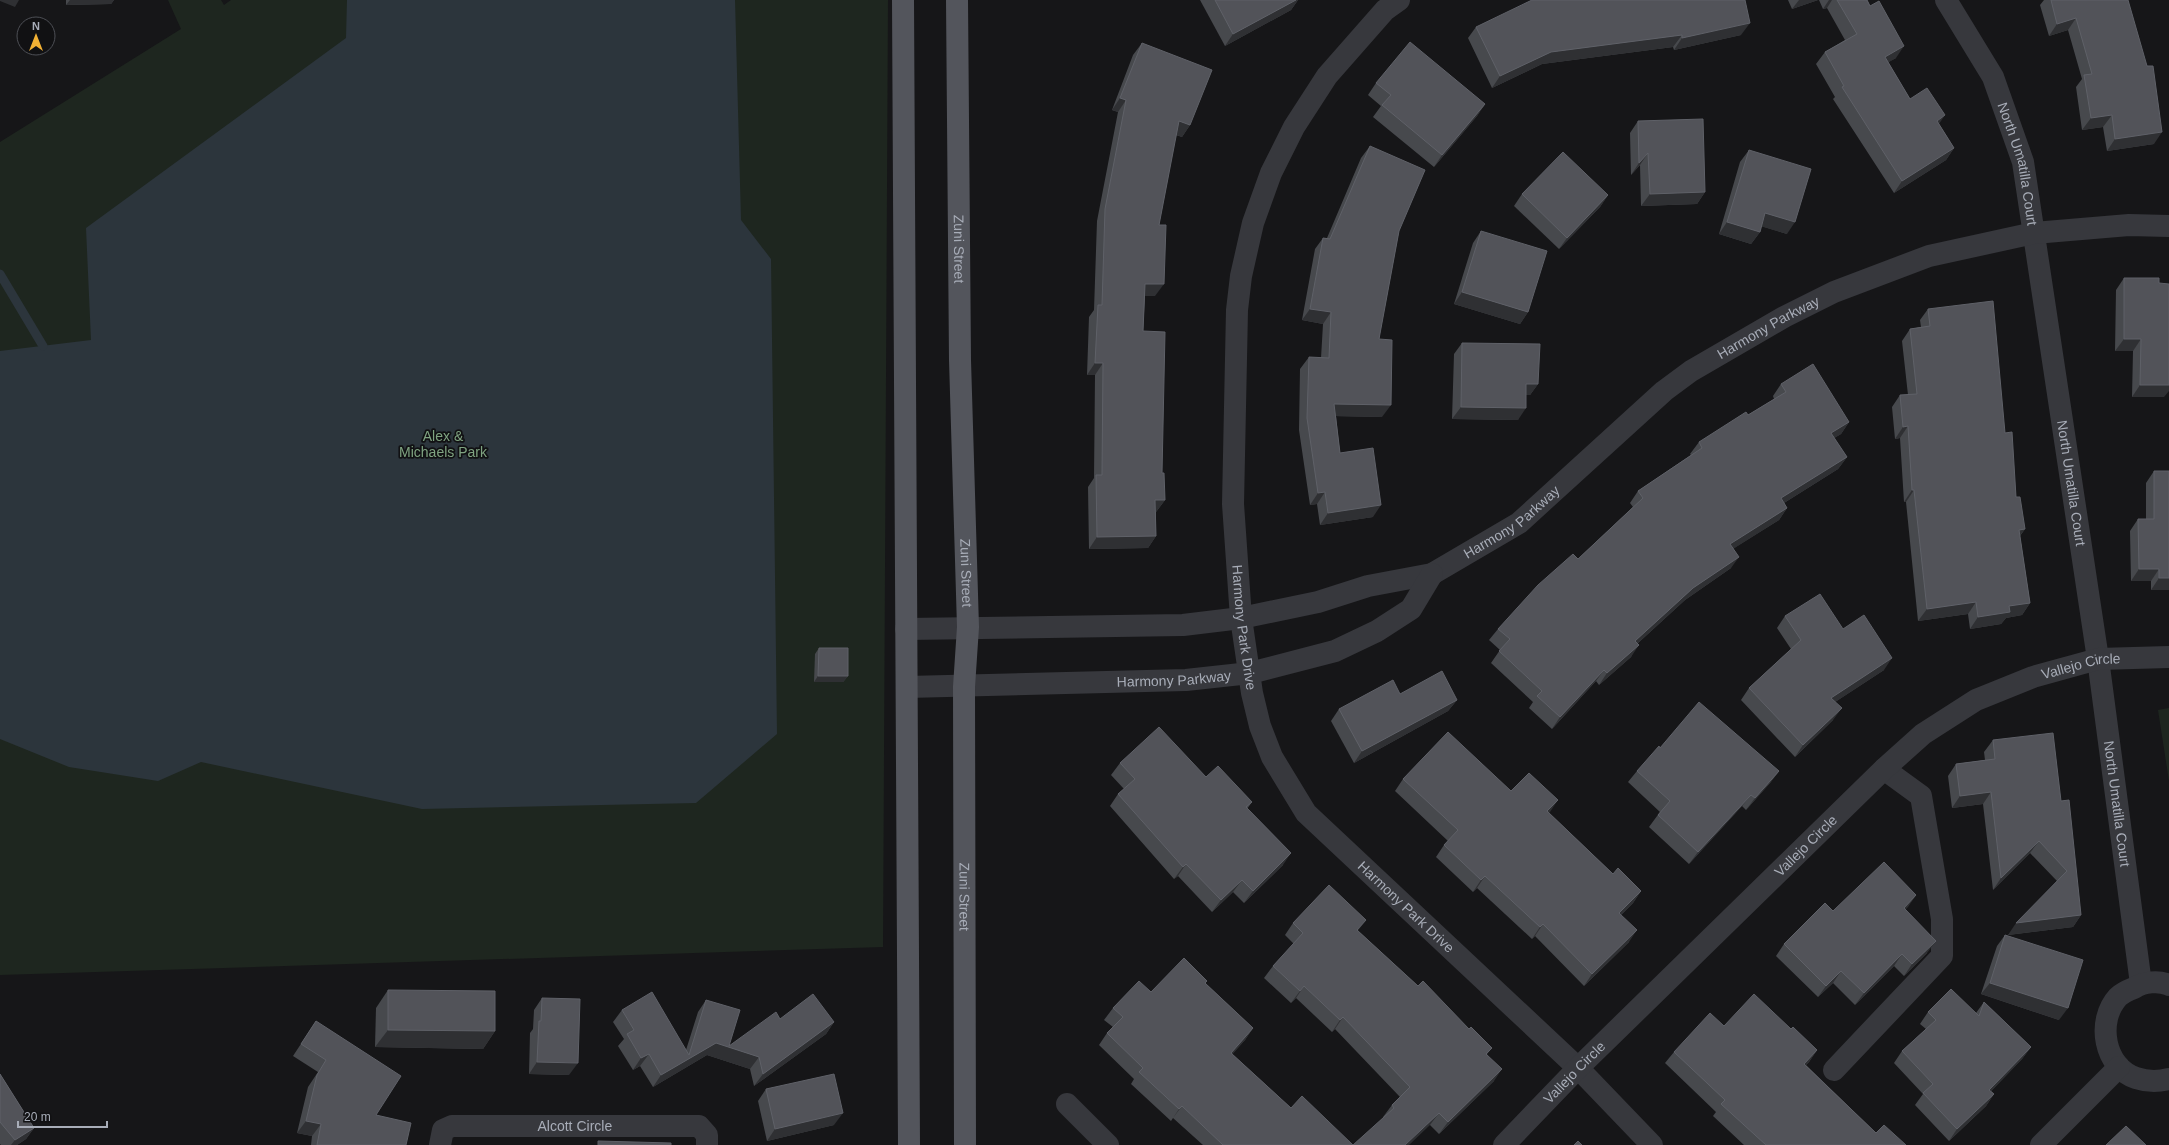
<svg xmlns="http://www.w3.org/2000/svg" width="2169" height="1145" font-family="Arial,sans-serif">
<rect width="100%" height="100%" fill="#161618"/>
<g fill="#1e261f">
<path d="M168,0h53l3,5 7,-5h657l-5,947 -883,28v-833l181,-113z"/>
<path d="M2169,708v73l-11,-71z"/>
</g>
<path fill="#2c353c" d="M347,0h388l6,220 30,39 6,475 -81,69 -274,6 -221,-47 -43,19 -89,-14 -69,-28v-388l91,-11 -5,-112 260,-190z"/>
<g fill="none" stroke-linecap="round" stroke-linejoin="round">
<path stroke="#2c353c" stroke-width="9" d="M0,274l43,72"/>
<g stroke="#37383d" stroke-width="22">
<path id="s1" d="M1399,0l-14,10 -58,66 -33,51 -23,46 -18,50 -12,53 -4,34 -4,194 8,114 11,75 8,33 12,31 34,56 272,255 74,77"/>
<path id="s2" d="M1946,0l47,77 30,85 75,497 43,325"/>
<path id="s3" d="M906,629l277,-4 58,-7 77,-16 50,-16 64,-12 87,-51 145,-132 27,-20 93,-54 50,-25 95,-36 105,-23 95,-8 40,1"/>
<path id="s4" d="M907,687l279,-7 64,-7 85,-22 42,-20 34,-22 21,-35"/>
<path d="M2169,985c-10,-5 -26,-3 -35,3 -5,2 -12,5 -16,9 -22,24 -14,70 18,81 12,4 21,4 33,1"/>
<path d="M1834,1070l108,-114v-37l-21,-123 -37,-27"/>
<path d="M1067,1104l41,41"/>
<path id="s5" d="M440,1145l3,-15 9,-4h247l8,9v10"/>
<path id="s6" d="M1504,1145l74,-77 306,-299 39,-35 53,-34 57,-23 65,-18 71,-2"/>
<path d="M2041,1145l78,-78"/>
</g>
<g stroke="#53555c" stroke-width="22">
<path d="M903,0l6,1145"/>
<path id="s7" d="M957,0l3,360 8,267 -4,60 1,458"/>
</g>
</g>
<g fill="#47494d">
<path d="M66,0h48l-3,4 -45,1z"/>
<path d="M1200,0h98l-7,10 -66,36z"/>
<path d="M1788,0h30l-26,9z"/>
<path d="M1819,0h48l29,58 -8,4 22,37 29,25 15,24 -8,12 -52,33 -61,-94 2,-2 -19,-33 9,-12 20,-12 -18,-32 -4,1z"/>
<path d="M2044,0h84l26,144 -47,7 -4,-24 -21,3 -6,-43 6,-8 -14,-49 -19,6 -9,-31z"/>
<path d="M1476,27l265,8 -67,15 -1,-3 -131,17 -50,24 -24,-50z"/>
<path d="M1142,43l48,82 -8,12 -6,-2 -17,90 -4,71h-10l-2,35 19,142 3,27 -9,12v24l-8,12 -59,1 -1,-62 6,-9 1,-103h-8l2,-58 5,-7 3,-89 21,-109 -6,-2 21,-55z"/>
<path d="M1376,83l109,21 -8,12 -43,51 -61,-50 8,-11 -13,-11z"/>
<path d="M1638,121l67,71 -8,12 -56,2 -1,-41 -9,10 -1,-42z"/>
<path d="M1370,146l29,85 -20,108 3,78 -46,-1 4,37 33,64 -53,8 -3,-21 -7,1 -11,-75 1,-61 9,-12 12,1 2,-34 -21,-4 13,-71 8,-11h4l34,-80z"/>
<path d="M1749,150l38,84 -26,-8 -1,6 -9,12 -32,-10 21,-72z"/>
<path d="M1522,194l86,1 -8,12 -41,42 -45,-43z"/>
<path d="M1481,231l47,81 -8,12 -66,-20 19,-61z"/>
<path d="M2124,278l35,5 5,114h-32l1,-46h-18l1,-61z"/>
<path d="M1928,309l77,124 11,64 9,32 -5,7 10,67 -8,12 -16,3 -5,6 -31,5 -2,-15 -50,7 -12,-119h-2l-4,-64 -5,1 -3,-32 8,-12h8l-6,-54 8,-12 11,-2 -1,-7z"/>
<path d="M1462,343l76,41 -8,11h-4l-8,25 -66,-1 2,-65z"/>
<path d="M1781,384l68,38 -8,12 -7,4 13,19 -9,12 -54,34 3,5 -8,12 -45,28 -3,20 -46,32 -48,44 -6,13 -32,28 -3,-4 -44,48 -23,-21 4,-6 -42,-39 9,-13 -11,-10 9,-11 80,-70 55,-52 -3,-4 8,-12 53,-36 -1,-1 9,-12 49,-27 26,-16 -1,-3z"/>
<path d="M2154,471l15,119h-18v-9h-20l-1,-50 8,-12h8v-36z"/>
<path d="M1785,616l58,13 41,41 -49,32 -2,18 -38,37 -54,-57 8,-12 42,-39 -14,-21z"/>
<path d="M819,648l29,28 -5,6h-29l1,-28z"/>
<path d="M1400,694l57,6 -9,11 -94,52 -23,-42 8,-12z"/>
<path d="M1993,740l68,61 20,114 -8,12 -65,8 49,-54 -27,-28 -37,37 -10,-86 -31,4 -4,-32 8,-12 29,-4 -1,-8z"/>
<path d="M1660,748l119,23 -9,12 -24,27 -4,-4 -53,58 -40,-37 11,-15 -32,-30 9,-11z"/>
<path d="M1120,763l86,14 46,25 -5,7 36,56 -39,38 -11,-11 -21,20 -34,-36 -4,3 -64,-73 8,-12 6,-5 -13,-14z"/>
<path d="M1403,779l108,12 38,22 64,61 28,17 -8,12 -12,12 8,27 -45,44 -49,-50 -3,3 -55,-51 -4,4 -37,-35 8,-12 4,-4 -53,-50z"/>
<path d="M1916,895l-11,15 22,43 -23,23 -10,-10 -39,39 -22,-22 -15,14 -42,-41 8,-12 49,-33z"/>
<path d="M1293,923l65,8 60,55 51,43 23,19 -5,6 7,27 -55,53 -9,-9 -47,-8 9,-12 8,-8 -65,-68 -3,3 -36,-34 -5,5 -27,-25 9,-12 21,-22 -9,-9z"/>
<path d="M2005,935l54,85 -78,-26 16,-48z"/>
<path d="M1207,981l-2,2 48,45 -8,12 -13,14 59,54 62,37h-150l-30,-27 -2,3 -40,-37 3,-5 -35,-34 8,-12 6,-6 -9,-7 9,-12 38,-16z"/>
<path d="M388,990l107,41 -12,18 -108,-2 1,-39z"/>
<path d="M542,998l27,77 -40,-1 1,-41 3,-4 1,-19z"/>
<path d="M706,1000l23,46 51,-27 54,3 -8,12 -72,52 -4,-17 -43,-14 -54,32 -13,-21 -7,4 -15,-24 6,-7 -11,-17 9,-12 64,40 12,-38z"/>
<path d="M1984,1002l47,45 -9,12 -31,32 3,3 -8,12 -37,35 -34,-36 8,-11 -29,-31 8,-12 24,-22 -6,-5 8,-12 48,1z"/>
<path d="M316,1021l60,94 30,30h-95l1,-9 -15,-3 11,-46 10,-15 -25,-16z"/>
<path d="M1724,1026l67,3 26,21 -8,12 -3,3 70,68 30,12h-162l-31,-29 3,-4 -51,-49 9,-11z"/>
<path d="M0,1074l34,54 -8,11 -9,6h-16l-1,-1z"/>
<path d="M766,1089l68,36 -67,16 -9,-40z"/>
</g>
<g fill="#2f3033">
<path d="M0,0h19l-4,7 -15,-6z"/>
<path d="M70,0h44l-3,4 -45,1z"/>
<path d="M1296,0h2l-7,10 -66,36 8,-12z"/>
<path d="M1799,0h19l-26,9z"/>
<path d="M1829,0h3l-5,8 -4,1z"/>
<path d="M2076,18l-8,12 -19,6 8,-12z"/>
<path d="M1750,23l-9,12 -67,15 8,-12z"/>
<path d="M1682,35l-9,12 -131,17 -50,24 8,-12 51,-24z"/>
<path d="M1904,46l-8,12 -19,11 8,-12z"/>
<path d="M1120,98l6,2 -8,12 -6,-2z"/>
<path d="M1485,104l-8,12 -43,51 8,-12z"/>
<path d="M1945,115l-8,12v-6z"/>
<path d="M2112,115l-9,12 -21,3 9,-12z"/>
<path d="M1179,121l11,4 -8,12 -11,-4z"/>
<path d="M2162,132l-8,12 -47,7 8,-12z"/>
<path d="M1954,148l-8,12 -52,33 8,-12z"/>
<path d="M1648,153l-8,12 -9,10 8,-12z"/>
<path d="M1705,192l-8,12 -56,2 9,-12z"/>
<path d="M1608,195l-8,12 -41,42 8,-11z"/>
<path d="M1765,213l30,9 -8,12 -30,-9z"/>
<path d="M1727,222l33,10 -9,12 -32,-10z"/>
<path d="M1145,284h19l-9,12h-18z"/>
<path d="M1462,292l66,20 -8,12 -66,-20z"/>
<path d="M1310,309l21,3 -8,12 -21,-4z"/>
<path d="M2124,339h17l-8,12h-18z"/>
<path d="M1095,363h8l-8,12h-8z"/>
<path d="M2169,383v8l-5,6h-32l8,-12z"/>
<path d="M1526,384h12l-8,11h-12z"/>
<path d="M1334,404l57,1 -9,12 -56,-1z"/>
<path d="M1461,407l65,1 -8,12 -66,-1z"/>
<path d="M1849,422l-8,12 -18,11 8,-12z"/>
<path d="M1908,426l-8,12 -5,1 8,-12z"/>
<path d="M1847,457l-9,12 -65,41 8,-12z"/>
<path d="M1912,490h2l-8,12h-2z"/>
<path d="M1325,492l-8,12 -7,1 8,-12z"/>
<path d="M1155,500h10l-9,12h-9z"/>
<path d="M1381,505l-8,12 -53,8 8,-12z"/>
<path d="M1787,508l-8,12 -57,36 8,-12z"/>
<path d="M2025,529l-9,12 3,-11z"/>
<path d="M1156,536l-8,12 -59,1 8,-12z"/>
<path d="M1739,557l-8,11 -46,32 -58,53 8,-12 58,-53z"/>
<path d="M2139,569h20l-8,12h-20z"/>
<path d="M2159,578h10v12h-18z"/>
<path d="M1976,602l-8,12 -50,7 9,-12z"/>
<path d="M2030,603l-8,12 -16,3 -5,6 -31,5 8,-12 31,-11z"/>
<path d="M1639,645l-8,12 -32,28 8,-12z"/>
<path d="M1892,658l-8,12 -61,40 8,-12z"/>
<path d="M1604,670l-8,11 -44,48 8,-12z"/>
<path d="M818,676h30l-5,6h-29z"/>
<path d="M1457,700l-9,11 -94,52 8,-12z"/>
<path d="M1842,708l-9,12 -38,37 8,-12z"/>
<path d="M1779,771l-9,12 -24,27 9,-12z"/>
<path d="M1991,792l-8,12 -31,4 8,-12z"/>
<path d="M1751,795l-9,11 -53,58 9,-12z"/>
<path d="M1558,800l-8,12 -11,11 8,-12z"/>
<path d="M2039,841l-9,12 -37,37 8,-12z"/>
<path d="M1291,853l-8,12 -39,38 9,-12z"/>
<path d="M1186,864l-8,12 -4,3 9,-12z"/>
<path d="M1485,876l-8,12 -4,4 8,-12z"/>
<path d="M1242,880l-9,12 -21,20 9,-12z"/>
<path d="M1641,891l-8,12 -22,21 8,-11z"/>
<path d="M1916,895l-8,12 -13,13 9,-12z"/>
<path d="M2081,915l-8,12 -65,8 8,-12z"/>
<path d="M1366,920l-9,12v-2z"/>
<path d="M1543,924l-8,12 -3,3 8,-12z"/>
<path d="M1637,930l-8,12 -45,44 8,-12z"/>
<path d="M1936,941l-9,12 -23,23 8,-12z"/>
<path d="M1902,954l-8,12 -39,39 9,-12z"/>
<path d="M1841,971l-8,12 -15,14 8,-11z"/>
<path d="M1990,983l78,25 -9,12 -78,-26z"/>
<path d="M1304,986l-8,12 -5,5 9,-12z"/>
<path d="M1343,1017l-8,12 -3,3 8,-12z"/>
<path d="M834,1022l-8,12 -72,52 9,-12z"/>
<path d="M1253,1028l-8,12 -22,25 8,-12z"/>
<path d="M388,1030l107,1 -12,18 -108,-2z"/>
<path d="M716,1043l43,14 -9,12 -43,-14 -54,32 8,-12z"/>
<path d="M2031,1047l-9,12 -41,43 8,-12z"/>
<path d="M1817,1050l-8,12 -13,14 8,-12z"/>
<path d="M649,1054l-9,12 -7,4 8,-12z"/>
<path d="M537,1062l41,1 -9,12 -40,-1z"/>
<path d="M1502,1069l-8,12 -55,53 9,-12z"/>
<path d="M1994,1094l-8,12 -37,35 8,-12z"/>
<path d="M1182,1106l-9,12 -2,3 8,-12z"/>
<path d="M843,1113l-9,12 -67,16 8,-12z"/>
<path d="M1439,1113l-9,12 -21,20h-4z"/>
<path d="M306,1121l15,3 -9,12 -15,-3z"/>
<path d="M34,1128l-8,11 -9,6h-6l4,-5z"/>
</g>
<g fill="#525359" stroke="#5f6168">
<path d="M1215,0h81l-63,34z"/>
<path d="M1532,0h213l5,23 -68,15v-3l-131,17 -51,24 -24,-49z"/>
<path d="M1837,0h30l3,6 9,-5 25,45 -19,11 25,42 17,-11 18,27 -8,6 17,27 -52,33 -60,-94 2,-1 -19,-34 32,-18z"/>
<path d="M2051,0h77l19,66h6l9,66 -47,7 -3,-24 -21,3 -7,-43 8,-1 -16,-56 -19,6z"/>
<path d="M1410,42l75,62 -43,51 -60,-50 9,-10 -15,-12z"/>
<path d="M1142,43l70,27 -22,55 -11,-4 -20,104h7l-2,59h-19l-2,47 22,1 -3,141h2l1,27h-10l1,36 -59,1 -1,-62h6l1,-112h-8l3,-58h4l3,-96 21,-109 -6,-2z"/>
<path d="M1703,119l2,73 -55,2 -2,-41 -9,10 -1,-42z"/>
<path d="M1370,146l55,24 -26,61 -20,108 13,1 -1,65 -57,-1 6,49 33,-5 8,57 -53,8 -3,-21 -7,1 -11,-75 2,-61 20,1 2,-46 -21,-3 13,-71 7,1z"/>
<path d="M1749,150l62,19 -16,53 -30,-9 -5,19 -33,-10z"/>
<path d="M1563,152l45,43 -41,43 -45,-44z"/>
<path d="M1481,231l66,20 -19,61 -66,-20z"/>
<path d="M2124,278h35v5l10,1v101h-29l1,-46h-17z"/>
<path d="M1993,301l12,132 7,-1 4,65h4l5,32 -6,1 11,73 -21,3 1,6 -32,5 -2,-15 -49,7 -13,-119h-2l-4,-64 -5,1 -3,-32 17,-1 -7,-65 20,-3 -2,-17z"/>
<path d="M1462,343l78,1 -2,40h-12v24l-65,-1z"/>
<path d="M1813,364l36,58 -18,11 16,24 -66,41 6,10 -57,36 9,13 -46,31 -58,53 4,4 -32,28 -3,-3 -44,47 -23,-21 5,-5 -43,-40 11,-12 -12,-10 40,-44 35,-31 5,5 65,-61 -5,-7 64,-43 -3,-6 47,-30 2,3 38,-23 -5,-8z"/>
<path d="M2154,471h15v107h-10v-9h-20l-1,-50h16z"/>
<path d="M1820,594l23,35 21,-14 28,43 -61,40 11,10 -39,37 -54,-57 52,-48 -16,-24z"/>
<path d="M819,648h29v28h-30z"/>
<path d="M1442,671l15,29 -95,51 -23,-42 54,-29 7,14z"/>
<path d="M1699,702l80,69 -24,27 -4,-3 -53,57 -40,-37 12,-14 -33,-30 22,-25 1,2z"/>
<path d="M1159,727l47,50 12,-11 34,36 -6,5 45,46 -38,38 -11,-11 -21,20 -35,-36 -3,3 -65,-73 17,-15 -15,-16z"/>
<path d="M1448,732l63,59 18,-18 29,27 -11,11 66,63 5,-6 23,23 -22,22 18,17 -45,44 -49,-50 -3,3 -55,-51 -4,4 -37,-35 14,-15 -55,-51z"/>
<path d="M2053,733l8,68 8,-1 12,115 -65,8 51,-52 -28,-30 -38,37 -10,-86 -31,4 -4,-32 39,-5 -2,-19z"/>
<path d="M1884,862l32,33 -12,13 32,33 -24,23 -10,-10 -38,39 -23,-22 -15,15 -42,-42 41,-41 8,8z"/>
<path d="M1329,885l37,35 -9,10 61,56 5,-5 46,48 2,-2 21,21 -6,6 16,15 -54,53 -9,-9 -34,32h-52l41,-37 -2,-3 18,-18 -67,-70 -3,3 -36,-34 -4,5 -27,-25 30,-33 -10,-10z"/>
<path d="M2005,935l78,25 -15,48 -78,-25z"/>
<path d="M1184,958l23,23 -2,2 48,45 -22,25 60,55 11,-12 51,49h-130l-41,-39 -3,3 -40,-37 4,-4 -36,-35 16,-16 -10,-9 26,-27 12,11z"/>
<path d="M1951,989l28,27 5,-14 47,45 -42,43 5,4 -37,35 -34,-36 10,-9 -31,-33 34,-31 -8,-8z"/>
<path d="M388,990l107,1v40l-107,-1z"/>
<path d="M652,992l37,63 17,-55 34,10 -11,36 47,-34 4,7 33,-25 21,28 -71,52 -4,-17 -43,-14 -55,32 -12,-21 -8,4 -14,-24 7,-4 -12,-20z"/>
<path d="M1754,994l37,35 2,-2 24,23 -13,14 72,69 8,-8 22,20h-140l-45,-41 4,-4 -51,-48 36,-39 14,13z"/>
<path d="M542,998l38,1 -2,64 -41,-1 2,-41h2z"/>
<path d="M316,1021l85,55 -25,39 35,8 -5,22h-89l4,-21 -15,-3 11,-46 9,-15 -25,-16z"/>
<path d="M0,1074l34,54 -19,12 -15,-18z"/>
<path d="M834,1074l9,39 -68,16 -9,-40z"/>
<path d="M2126,1126l20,19h-40z"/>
<path d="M598,1141l73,2v2h-73z"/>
<path d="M1578,1141l4,4h-8z"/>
</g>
<g text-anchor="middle" stroke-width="3.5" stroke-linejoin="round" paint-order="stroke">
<g font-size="14" fill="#a8adb8" stroke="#111113">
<text dy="5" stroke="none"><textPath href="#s2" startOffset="181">North Umatilla Court</textPath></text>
<text dy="5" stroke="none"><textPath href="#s7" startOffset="249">Zuni Street</textPath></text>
<text dy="5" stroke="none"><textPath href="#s3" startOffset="951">Harmony Parkway</textPath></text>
<text dy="5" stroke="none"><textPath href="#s2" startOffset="505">North Umatilla Court</textPath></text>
<text dy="5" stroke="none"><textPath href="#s3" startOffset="627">Harmony Parkway</textPath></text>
<text dy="5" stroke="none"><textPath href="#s7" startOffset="573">Zuni Street</textPath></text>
<text dy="5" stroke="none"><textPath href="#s1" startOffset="677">Harmony Park Drive</textPath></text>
<text dy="5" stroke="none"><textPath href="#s6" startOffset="761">Vallejo Circle</textPath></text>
<text dy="5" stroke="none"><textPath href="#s4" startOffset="267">Harmony Parkway</textPath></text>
<text dy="5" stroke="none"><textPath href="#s2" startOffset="829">North Umatilla Court</textPath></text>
<text dy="5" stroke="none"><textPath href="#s6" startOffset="425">Vallejo Circle</textPath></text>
<text dy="5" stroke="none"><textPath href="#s7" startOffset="897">Zuni Street</textPath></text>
<text dy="5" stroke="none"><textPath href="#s1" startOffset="1013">Harmony Park Drive</textPath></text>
<text dy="5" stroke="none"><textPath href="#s6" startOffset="101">Vallejo Circle</textPath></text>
<text dy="5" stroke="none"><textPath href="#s5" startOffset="148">Alcott Circle</textPath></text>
</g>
<g font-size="14" fill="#7fa381" stroke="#111113">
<text x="443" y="441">Alex &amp;<tspan x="443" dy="16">Michaels Park</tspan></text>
</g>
</g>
<g transform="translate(36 36)"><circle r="19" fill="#111113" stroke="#4d4f55"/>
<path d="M0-3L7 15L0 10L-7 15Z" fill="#f2b134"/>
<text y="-6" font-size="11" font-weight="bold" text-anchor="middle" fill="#a8adb8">N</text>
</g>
<path d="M18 1121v6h89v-6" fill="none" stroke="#a8adb8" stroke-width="2"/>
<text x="24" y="1121" font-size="12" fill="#a8adb8" stroke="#111113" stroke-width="3" paint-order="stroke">20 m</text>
</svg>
